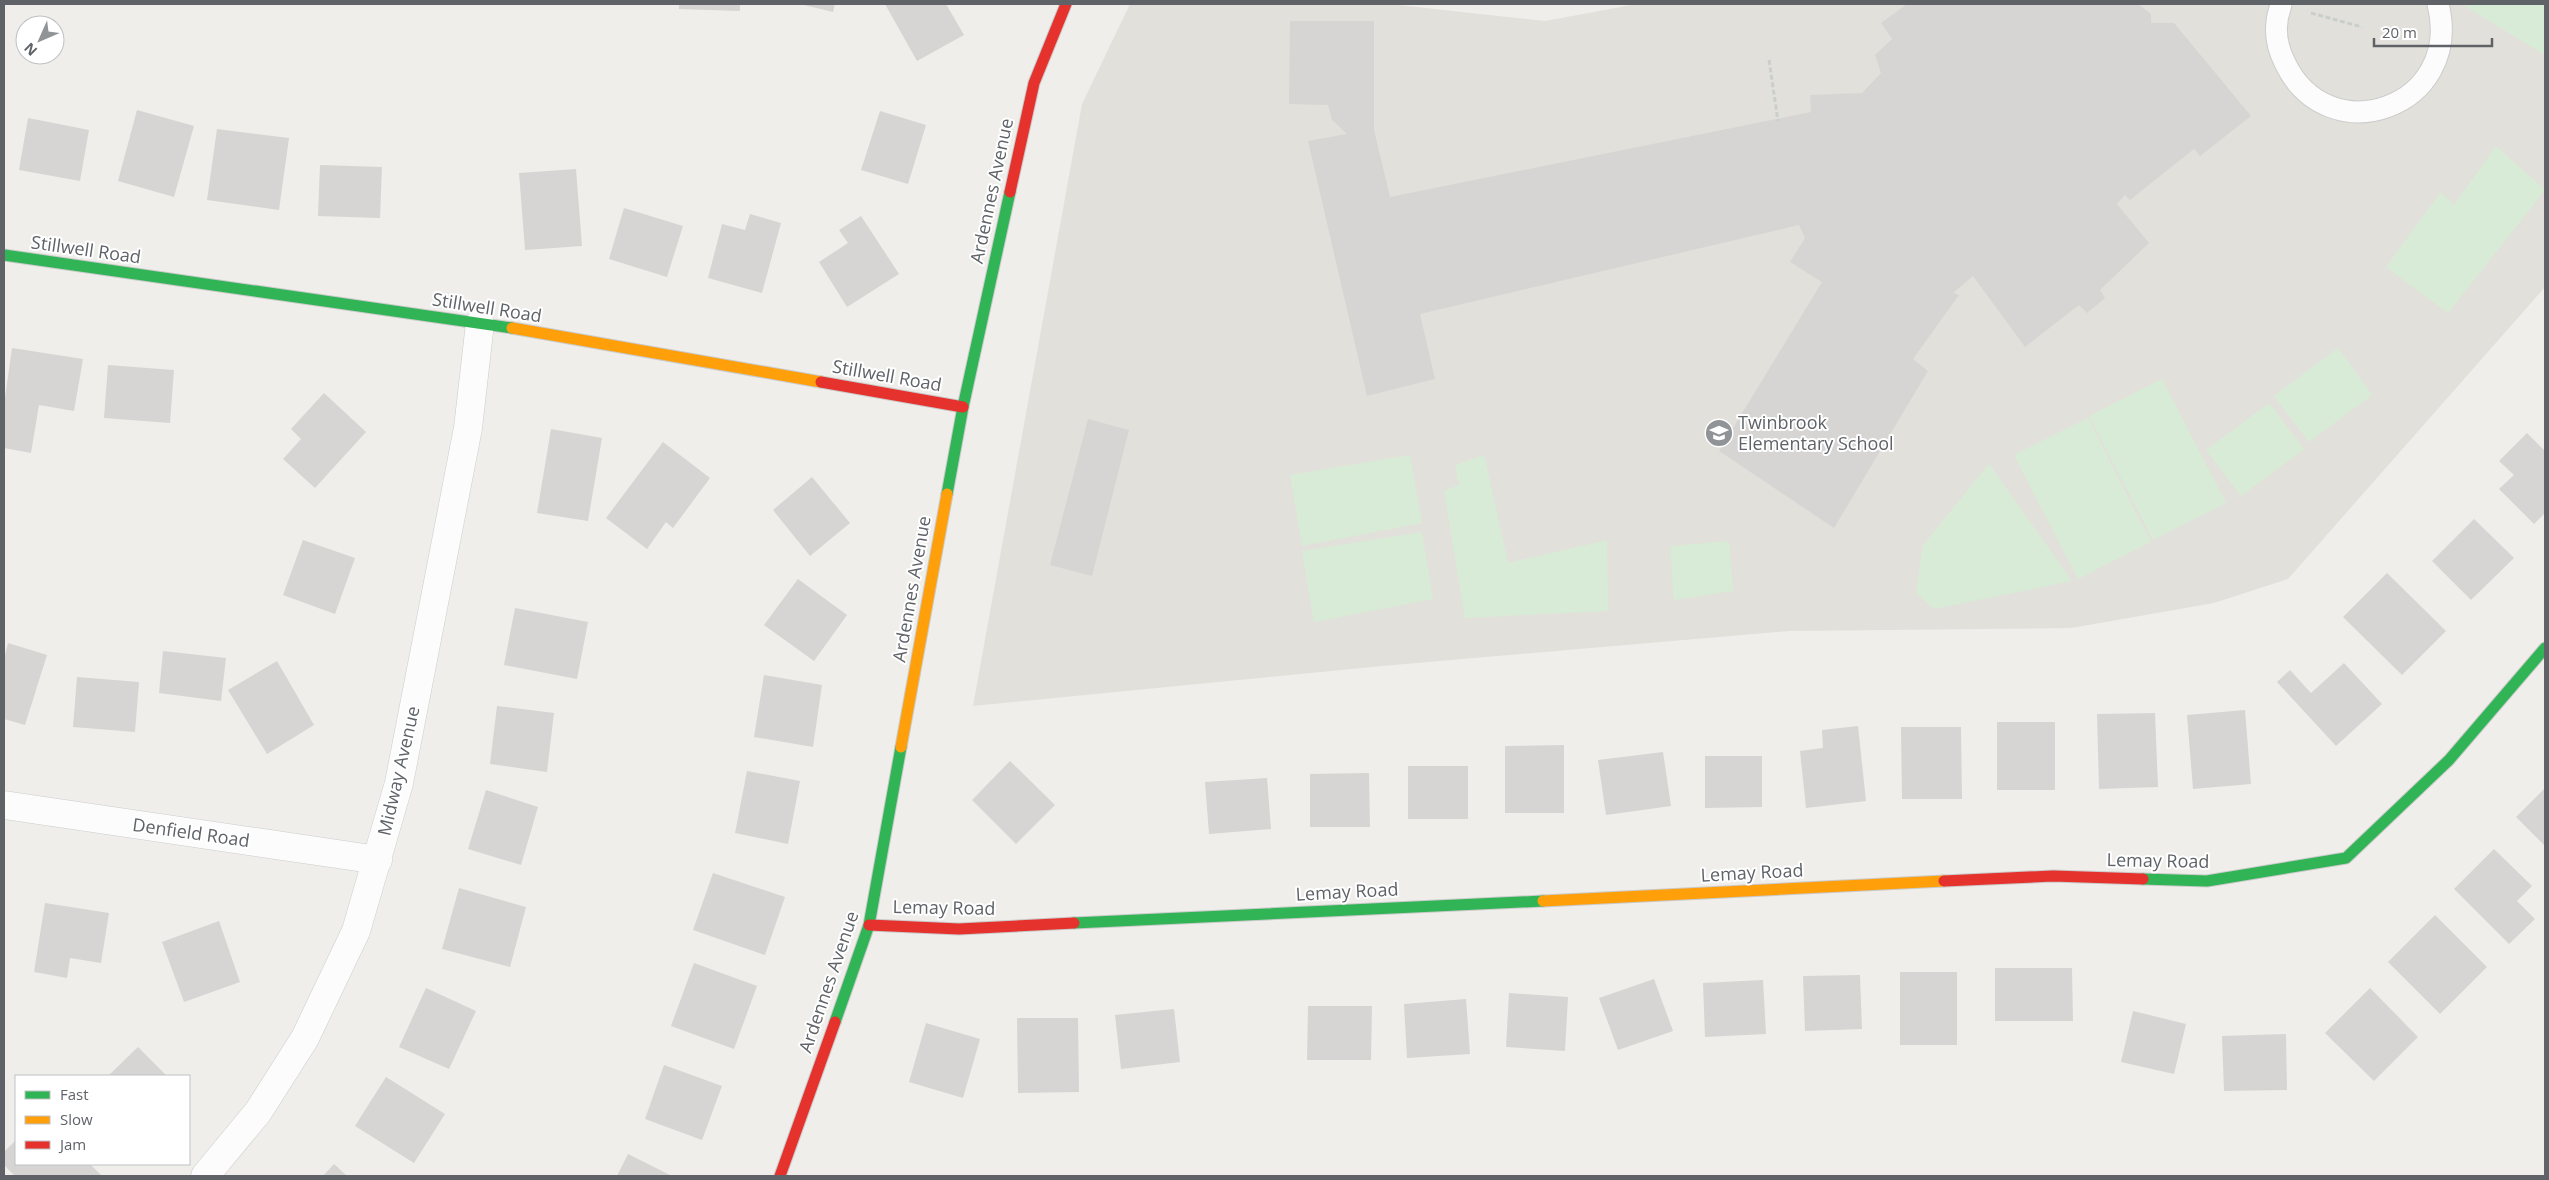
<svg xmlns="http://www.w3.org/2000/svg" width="2549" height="1180" font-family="'Open Sans',sans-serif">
<rect width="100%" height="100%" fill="#efeeea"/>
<path fill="#e2e0da" d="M1130,4h259l156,17 92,-17h908v283l-257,292 -74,24 -143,25 -282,3 -407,35 -409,40 109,-602z"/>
<g fill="#d8ebd6">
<path d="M2464,4h81v51l-82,-50z"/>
<path d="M2496,146l49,44 -97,123 -62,-46 55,-75 13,13z"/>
<path d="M2338,348l34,47 -63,47 -35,-46z"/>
<path d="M2162,379l64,124 -73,37 -64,-124z"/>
<path d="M2269,403l35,46 -63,47 -35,-46z"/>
<path d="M2088,418l63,124 -73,37 -64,-124z"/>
<path d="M1410,455l12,68 -120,23 -12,-71z"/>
<path d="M1484,455l24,108 99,-23 1,71 -143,7 -21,-127 15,-6 -4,-20z"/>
<path d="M1989,464l83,117 -138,28 -18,-16 7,-48z"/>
<path d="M1422,532l11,67 -119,23 -12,-71z"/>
<path d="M1729,541l4,50 -59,9 -4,-54z"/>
</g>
<g fill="#d6d5d3">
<path d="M679,4h61v7l-61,-2z"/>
<path d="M800,4h35l-2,8z"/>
<path d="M885,4h61l18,31 -47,26z"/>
<path d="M1907,4h231l13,10v9h23l77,93 -51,40 -6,-7 -64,51 -5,-5 -8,9 32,39 -49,47 5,8 -18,15 -8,-8 -54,42 -52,-71 -20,17 6,2 -46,64 15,12 -94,157 -115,-77 103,-169 -32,-20 15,-24 -6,-13 -379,89 15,65 -68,17 -59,-255 39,-7 -15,-14 -4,-15 -39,-1 1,-83h84v109l16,67 421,-85 -1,-17 52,-2 19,-20 -6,-18 17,-16 -11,-16z"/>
<path d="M137,110l57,16 -20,71 -56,-16z"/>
<path d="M880,111l46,14 -18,59 -47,-14z"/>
<path d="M28,118l61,12 -9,51 -61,-11z"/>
<path d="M217,129l72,9 -10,72 -72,-10z"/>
<path d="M320,165l62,2 -2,51 -62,-2z"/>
<path d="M576,169l6,77 -57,4 -6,-77z"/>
<path d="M624,208l59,18 -16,51 -58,-18z"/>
<path d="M750,214l31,9 -19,70 -54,-15 14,-54 23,6z"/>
<path d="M861,216l38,58 -52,33 -28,-45 29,-19 -9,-13z"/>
<path d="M12,348l71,11 -9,52 -35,-6 -8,48 -27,-5v-43z"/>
<path d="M108,365l66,5 -4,53 -66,-5z"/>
<path d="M324,393l42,39 -51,56 -32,-29 18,-20 -10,-10z"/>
<path d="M1088,419l41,11 -37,146 -42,-11z"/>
<path d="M551,429l51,9 -14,83 -51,-8z"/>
<path d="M2527,433l18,18v62l-11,11 -35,-35 15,-14 -15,-14z"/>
<path d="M663,442l47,36 -37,50 -7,-6 -19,27 -41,-31z"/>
<path d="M812,477l38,46 -40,33 -37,-46z"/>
<path d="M2474,519l40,39 -43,42 -39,-39z"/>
<path d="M303,540l52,18 -20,56 -52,-19z"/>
<path d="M2387,573l59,58 -44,44 -59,-58z"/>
<path d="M798,579l49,36 -33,46 -50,-36z"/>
<path d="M515,608l73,14 -11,57 -73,-14z"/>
<path d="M8,643l39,12 -22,70 -21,-6v-60z"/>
<path d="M163,651l63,7 -5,43 -62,-8z"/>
<path d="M277,661l37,64 -47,29 -39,-64z"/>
<path d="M2344,663l38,41 -46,42 -59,-64 13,-12 21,23z"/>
<path d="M764,675l58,10 -9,62 -59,-10z"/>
<path d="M77,677l62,5 -4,50 -62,-5z"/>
<path d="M497,706l57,7 -7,59 -57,-8z"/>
<path d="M2245,710l6,74 -58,5 -6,-74z"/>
<path d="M2155,713l3,74 -59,2 -2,-75z"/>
<rect x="1997" y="722" width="58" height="68"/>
<path d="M1858,726l8,75 -60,7 -6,-57 23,-3 -1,-18z"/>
<path d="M1901,727h60l1,72h-60z"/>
<path d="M1564,745v68h-59v-67z"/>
<path d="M1663,752l8,54 -65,9 -8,-55z"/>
<path d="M1705,756h57v51l-57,1z"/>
<path d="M1010,761l45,44 -39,39 -44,-44z"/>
<rect x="1408" y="766" width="60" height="53"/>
<path d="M747,771l53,10 -12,63 -53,-11z"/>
<path d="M1369,773l1,54h-60v-53z"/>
<path d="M1267,778l4,51 -62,5 -4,-52z"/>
<path d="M2545,788v58l-29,-29z"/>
<path d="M486,790l52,17 -17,58 -53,-16z"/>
<path d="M2494,849l38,37 -15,15 18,18 -26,25 -55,-55z"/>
<path d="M713,873l72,24 -20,58 -72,-25z"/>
<path d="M459,888l67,19 -16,60 -68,-18z"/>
<path d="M45,903l64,10 -8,50 -31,-5 -3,20 -33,-6z"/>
<path d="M2435,915l52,52 -47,47 -52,-52z"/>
<path d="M219,921l21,61 -56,20 -22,-60z"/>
<path d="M694,963l63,23 -23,63 -63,-23z"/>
<path d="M1995,968h77l1,53h-78z"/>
<rect x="1900" y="972" width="57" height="73"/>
<path d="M1860,975l2,54 -57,2 -2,-55z"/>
<path d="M1654,979l19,52 -55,19 -19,-52z"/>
<path d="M1763,980l3,54 -61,3 -2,-54z"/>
<path d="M426,988l50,23 -27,58 -50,-22z"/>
<path d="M2370,988l48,49 -44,44 -49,-48z"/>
<path d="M1509,993l59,4 -3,54 -59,-4z"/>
<path d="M1466,999l4,55 -63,4 -3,-54z"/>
<path d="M1308,1006h64l-1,54h-64z"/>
<path d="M1174,1009l6,53 -59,7 -6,-54z"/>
<path d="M2133,1011l53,13 -12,50 -53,-12z"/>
<path d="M1017,1018h61l1,74 -61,1z"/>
<path d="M926,1023l54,16 -17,59 -54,-16z"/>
<path d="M2286,1034l1,56 -63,1 -2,-55z"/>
<path d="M138,1047l29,29h-59z"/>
<path d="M664,1065l58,21 -20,54 -57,-21z"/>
<path d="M386,1077l59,37 -31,49 -59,-37z"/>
<path d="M16,1140v24h76l-1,1 11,11h-87l-11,-11v-13z"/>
<path d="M628,1154l44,22h-55z"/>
<path d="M334,1164l13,12h-24z"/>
</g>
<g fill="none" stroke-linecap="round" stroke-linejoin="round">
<defs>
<path id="lane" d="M2281,4c-1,6 -4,12 -4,18 -2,14 2,29 8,41 43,91 179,45 153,-59"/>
<g id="street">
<path d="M4,805l374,55"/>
<path d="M205,1176l53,-64 47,-74 51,-107 43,-148 69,-355 12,-105"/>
</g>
<g id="fast">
<path d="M4,255l508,73"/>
<path d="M947,494l16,-87 47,-215"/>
<path d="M2143,879l64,2 139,-23 103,-98 96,-112"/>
<path d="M1074,923l469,-22"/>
<path d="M835,1022l34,-97 32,-178"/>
</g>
<g id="slow">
<path d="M512,328l309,54"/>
<path d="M901,747l46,-253"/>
<path d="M1543,901l401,-20"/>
</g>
<g id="jam">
<path d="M1010,192l24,-109 32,-79"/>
<path d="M821,382l142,25"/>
<path d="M1944,881l109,-5 90,3"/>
<path d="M869,925l90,4 115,-6"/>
<path d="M780,1176l55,-154"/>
</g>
</defs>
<use href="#lane" stroke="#cbcccc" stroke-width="23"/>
<use href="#street" stroke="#cbcccc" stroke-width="29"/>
<use href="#fast" stroke="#cacacb" stroke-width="13"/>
<use href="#slow" stroke="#cacacb" stroke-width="13"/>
<use href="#jam" stroke="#cacacb" stroke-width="13"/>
<g stroke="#cacfcc" stroke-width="3" stroke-dasharray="5 2.5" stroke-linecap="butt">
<path d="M2311,13l51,14"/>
<path d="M1769,60l9,61"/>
</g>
<use href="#lane" stroke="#fdfcfc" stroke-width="21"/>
<use href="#street" stroke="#fdfcfc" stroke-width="28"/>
<use href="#fast" stroke="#30b455" stroke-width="11"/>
<use href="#slow" stroke="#ff9f0a" stroke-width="11"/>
<use href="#jam" stroke="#e5322d" stroke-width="11"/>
</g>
<defs>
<symbol id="school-disc" viewBox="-11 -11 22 22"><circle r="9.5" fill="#919496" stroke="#fff"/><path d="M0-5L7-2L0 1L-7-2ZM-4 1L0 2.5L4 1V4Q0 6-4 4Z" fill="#fff"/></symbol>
</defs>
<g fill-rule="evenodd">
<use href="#school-disc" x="1703" y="417" width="32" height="32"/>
</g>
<g text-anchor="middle" stroke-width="4" stroke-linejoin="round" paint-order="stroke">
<g font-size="18" fill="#5f6368" stroke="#fff">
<text transform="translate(992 191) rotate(-78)" y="6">Ardennes Avenue</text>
<text transform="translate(86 250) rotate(8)" y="6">Stillwell Road</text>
<text transform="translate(487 308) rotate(9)" y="6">Stillwell Road</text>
<text transform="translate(887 376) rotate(10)" y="6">Stillwell Road</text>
<text transform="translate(912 589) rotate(-80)" y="6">Ardennes Avenue</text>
<text transform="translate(399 771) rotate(-77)" y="6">Midway Avenue</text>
<text transform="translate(191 833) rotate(8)" y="6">Denfield Road</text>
<text transform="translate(2158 861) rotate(1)" y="6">Lemay Road</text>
<text transform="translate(1752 873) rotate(-3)" y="6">Lemay Road</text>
<text transform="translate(1347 892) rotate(-3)" y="6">Lemay Road</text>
<text transform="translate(944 908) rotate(1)" y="6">Lemay Road</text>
<text transform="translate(829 982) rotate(-71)" y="6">Ardennes Avenue</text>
</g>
<g font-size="18" fill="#5f6368" stroke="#fff" text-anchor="start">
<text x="1738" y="429">Twinbrook<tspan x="1738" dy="21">Elementary School</tspan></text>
</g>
</g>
<rect width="2549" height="1180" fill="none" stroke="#5f6368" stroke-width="10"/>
<rect x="15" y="1075" width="175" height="90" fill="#ffffff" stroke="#bfc1c3"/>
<rect x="25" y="1091" width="25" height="8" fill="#30b455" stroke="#bfc1c3"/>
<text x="60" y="1100" font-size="15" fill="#5f6368">Fast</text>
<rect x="25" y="1116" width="25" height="8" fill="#ff9f0a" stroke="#bfc1c3"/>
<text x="60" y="1125" font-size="15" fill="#5f6368">Slow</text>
<rect x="25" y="1141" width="25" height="8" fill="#e5322d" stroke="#bfc1c3"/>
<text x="60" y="1150" font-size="15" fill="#5f6368">Jam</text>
<g transform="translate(40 40) rotate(225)"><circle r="24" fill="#ffffff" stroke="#bfc1c3"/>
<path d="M0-4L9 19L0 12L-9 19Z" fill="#919496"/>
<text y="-8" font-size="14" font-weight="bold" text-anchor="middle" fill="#5f6368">N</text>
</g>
<path d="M2374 38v8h118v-8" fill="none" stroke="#5f6368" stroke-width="2.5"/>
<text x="2382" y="38" font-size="15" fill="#5f6368" stroke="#ffffff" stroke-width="4" paint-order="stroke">20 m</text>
</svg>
